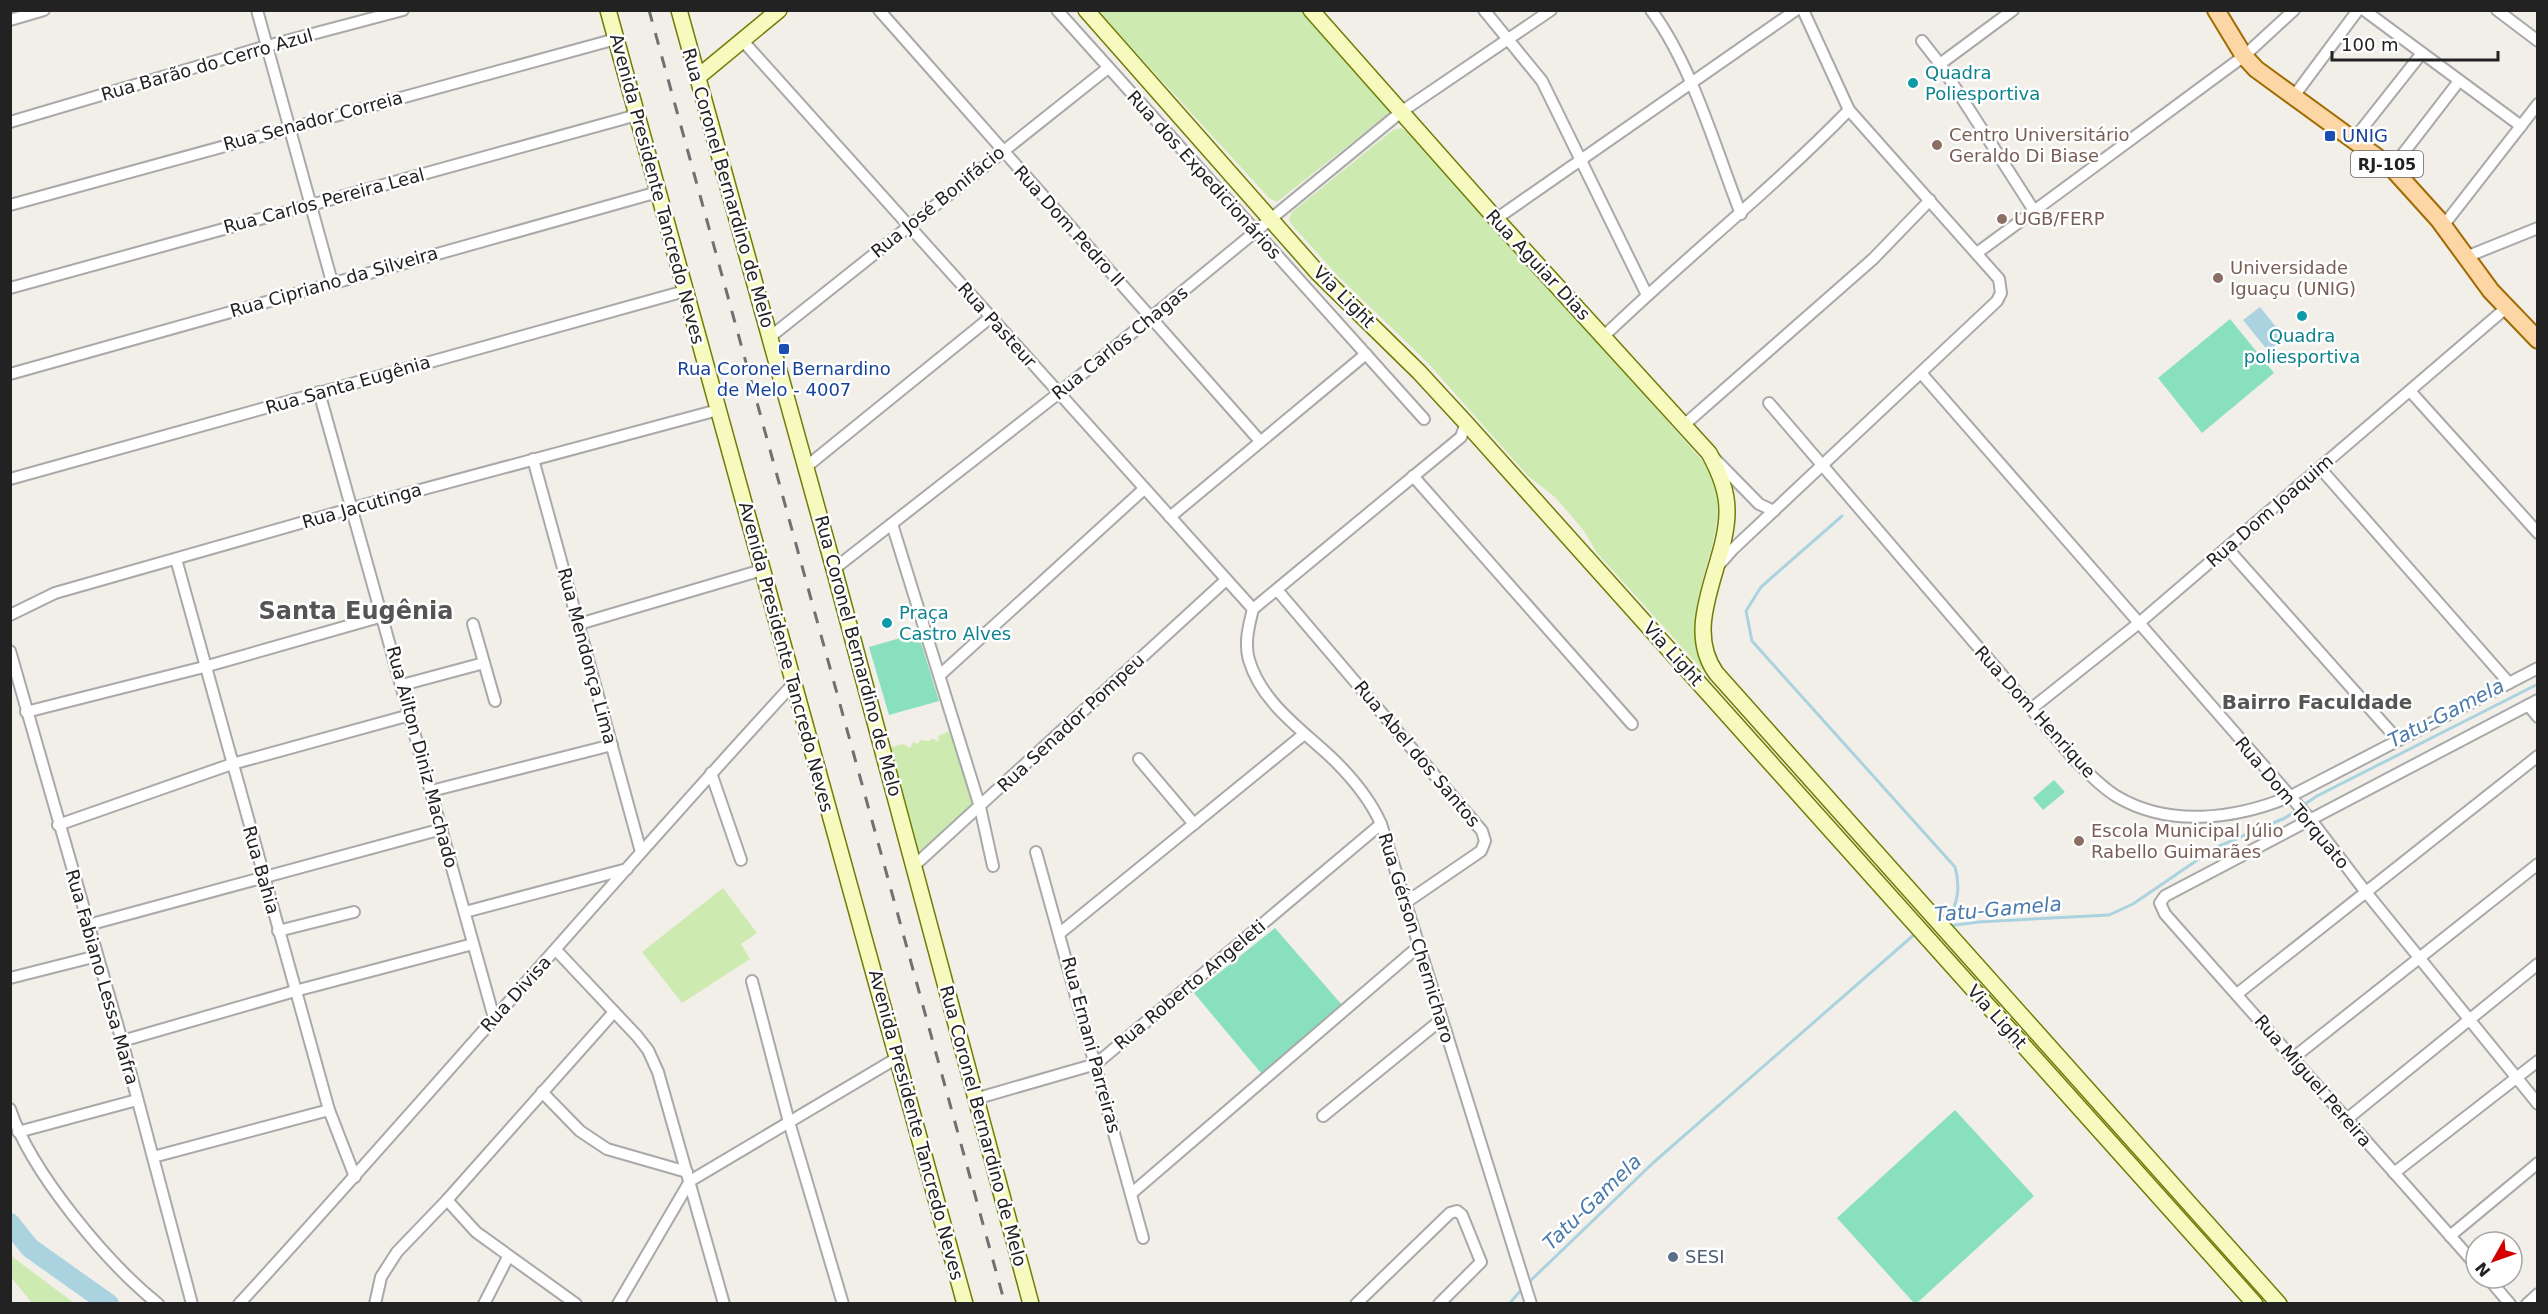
<svg xmlns="http://www.w3.org/2000/svg" width="2548" height="1314" font-family="'DejaVu Sans',sans-serif">
<rect width="100%" height="100%" fill="#f2efe9"/>
<g fill="#cdebb0">
<path d="M1098,11h207l86,98 -3,5 -111,88 -8,-4z"/>
<path d="M1401,128l14,9 293,330c26,53 -10,102 -13,155 -1,20 5,37 13,54l-111,-123 -13,-22 -29,-34 -27,-21 -100,-113 -90,-87 -47,-52 -2,-5 3,-7 101,-82z"/>
<path d="M952,730l22,74 -56,48 -30,-104 15,-4 7,4 3,-6 5,2 2,-4 10,1 2,-3 7,4 -1,-6z"/>
<path d="M723,888l34,45 -16,11 9,15 -68,44 -40,-51z"/>
<path d="M10,1255l64,48h-42l-21,-26z"/>
</g>
<g fill="#88e0be">
<path d="M2230,319l44,54 -72,60 -44,-55z"/>
<path d="M918,633l21,68 -50,14 -20,-68z"/>
<path d="M2054,780l11,12 -22,18 -10,-12z"/>
<path d="M1275,928l67,77 -81,68 -67,-80z"/>
<path d="M1955,1110l79,86 -117,107h-3l-77,-85z"/>
</g>
<path fill="#aad3df" d="M2260,307l25,31 -17,13 -25,-31z"/>
<g fill="none" stroke-linecap="round" stroke-linejoin="round">
<g stroke="#aad3df" stroke-width="3">
<path d="M1842,516l-81,71 -15,24 6,30 203,226c6,21 2,34 -6,55l-4,2"/>
<path d="M2302,806l15,-10 221,-112"/>
<path d="M1949,926l29,-4 131,-7 24,-11 82,-56 70,-30 12,-8"/>
<path d="M1527,1284l127,-122 262,-229"/>
<path d="M1509,1304l13,-15"/>
</g>
<path stroke="#aad3df" stroke-width="20" d="M10,1223l20,25 79,56"/>
<defs>
<g id="street">
<path d="M257,10l75,272"/>
<path d="M879,10l381,431"/>
<path d="M1057,10l367,409"/>
<path d="M1484,10l58,71 105,214"/>
<path d="M1651,10c42,57 64,138 90,204"/>
<path d="M2364,10l157,116"/>
<path d="M2497,10l41,31"/>
<path d="M10,20l34,-10"/>
<path d="M742,40l511,569"/>
<path d="M1922,41l18,23 93,145"/>
<path d="M1940,64l73,-54"/>
<path d="M2294,96l64,-86"/>
<path d="M10,122l257,-76 136,-36"/>
<path d="M2354,139l68,-86"/>
<path d="M2392,168l67,-87"/>
<path d="M10,205l606,-166"/>
<path d="M1496,219l300,-209"/>
<path d="M2443,226l95,-122"/>
<path d="M1977,253l267,-197 50,-46"/>
<path d="M2466,257l72,-29"/>
<path d="M10,288l627,-173"/>
<path d="M1604,336c80,-77 167,-146 245,-226"/>
<path d="M770,337l338,-269"/>
<path d="M1921,373l390,447 54,71 173,213"/>
<path d="M10,374l648,-182"/>
<path d="M2410,391l128,142"/>
<path d="M319,392l175,626"/>
<path d="M1769,403l305,356c13,13 26,27 42,37 53,32 119,23 173,1l249,-129"/>
<path d="M1684,425l189,-166 57,-59"/>
<path d="M1714,458l45,46 15,7"/>
<path d="M533,459l108,393"/>
<path d="M806,467l185,-150"/>
<path d="M2320,468l189,215"/>
<path d="M1413,476l219,248"/>
<path d="M10,479l675,-188"/>
<path d="M1170,517l196,-163"/>
<path d="M892,524l88,283 13,59"/>
<path d="M2227,548l170,191"/>
<path d="M176,559l153,551 26,67"/>
<path d="M1718,566l15,-17 264,-248 4,-8 -2,-14 -150,-169 -46,-100"/>
<path d="M834,569l225,-176 342,-281 150,-102"/>
<path d="M1278,591l204,240 3,10 -4,10 -76,52"/>
<path d="M1253,609c-4,16 -9,34 -4,51 13,44 55,71 86,101 19,19 35,38 46,63l150,480"/>
<path d="M1253,609l208,-172 5,-14"/>
<path d="M10,615l45,-22 298,-85 365,-98"/>
<path d="M473,624l22,77"/>
<path d="M579,624l183,-54"/>
<path d="M10,651l112,390 70,263"/>
<path d="M940,675l204,-186"/>
<path d="M402,685l82,-22"/>
<path d="M2528,705l10,12"/>
<path d="M2031,709l108,-86 367,-315"/>
<path d="M26,712l178,-45 179,-51"/>
<path d="M1139,759l55,65"/>
<path d="M711,773l30,87"/>
<path d="M431,791l181,-46"/>
<path d="M58,825l174,-61 178,-49"/>
<path d="M1036,852l107,386"/>
<path d="M915,865l311,-285"/>
<path d="M465,912l162,-43"/>
<path d="M88,925l354,-96"/>
<path d="M278,931l76,-19"/>
<path d="M1060,933l243,-198"/>
<path d="M556,950l81,86 11,14 10,22 66,232"/>
<path d="M10,978l87,-22"/>
<path d="M752,981l37,141 54,182"/>
<path d="M2237,994l301,-238"/>
<path d="M122,1041l173,-50 178,-47"/>
<path d="M2293,1058l245,-194"/>
<path d="M542,1092l38,39 27,18 80,23"/>
<path d="M975,1099l121,-35 285,-240"/>
<path d="M10,1109c21,63 96,153 148,195"/>
<path d="M1323,1116l119,-97"/>
<path d="M2347,1119l191,-155"/>
<path d="M18,1132l119,-32"/>
<path d="M153,1157l176,-47"/>
<path d="M2394,1173l144,-112"/>
<path d="M1132,1193l287,-247"/>
<path d="M447,1200l29,32 100,72"/>
<path d="M2450,1236l88,-73"/>
<path d="M2476,1265l-311,-351 -5,-11 5,-7 373,-196"/>
<path d="M2488,1278l22,26"/>
<path d="M239,1304c188,-205 367,-417 555,-621"/>
<path d="M375,1304l6,-27 16,-25 50,-52 167,-188"/>
<path d="M484,1304l24,-47"/>
<path d="M618,1304l72,-123 207,-123"/>
<path d="M1356,1304l94,-91 7,-2 5,4 19,47 -42,42"/>
<path d="M2527,1304l11,-10"/>
</g>
<g id="secondary">
<path d="M608,10l357,1294"/>
<path d="M679,10l155,559 197,735"/>
<path d="M1086,10l232,263 101,99 47,51 789,881"/>
<path d="M1311,10l185,209 213,234c10,18 18,37 18,57 1,53 -46,114 -11,163l563,631"/>
<path d="M698,77l81,-67"/>
</g>
<path id="primary" d="M2216,10l28,46 12,13 136,99 47,52 52,71 47,49"/>
</defs>
<use href="#street" stroke="#a9a9a9" stroke-width="14"/>
<use href="#secondary" stroke="#707d05" stroke-width="18"/>
<use href="#primary" stroke="#a06b00" stroke-width="20"/>
<use href="#street" stroke="#fff" stroke-width="10"/>
<use href="#secondary" stroke="#f7fabf" stroke-width="15"/>
<use href="#primary" stroke="#fcd6a4" stroke-width="16"/>
<path stroke="#707070" stroke-width="3" stroke-dasharray="12 12" stroke-linecap="butt" d="M649,10l356,1294"/>
</g>
<g fill="#0f9aa8" stroke="#fff" stroke-width="2">
<circle cx="1913" cy="83" r="6"/>
<circle cx="2302" cy="316" r="6"/>
<circle cx="887" cy="623" r="6"/>
</g>
<g fill="#1a4fb4" stroke="#fff" stroke-width="2">
<rect x="2324" y="130" width="12" height="12" rx="3"/>
<rect x="778" y="343" width="12" height="12" rx="3"/>
</g>
<g fill="#8d6e63" stroke="#fff" stroke-width="2">
<circle cx="1937" cy="145" r="6"/>
<circle cx="2002" cy="219" r="6"/>
<circle cx="2218" cy="278" r="6"/>
<circle cx="2079" cy="841" r="6"/>
</g>
<circle fill="#5c6f8a" stroke="#fff" stroke-width="2" cx="1673" cy="1257" r="6"/>
<g text-anchor="middle" stroke-width="5" stroke-linejoin="round" paint-order="stroke">
<rect fill="#fff" stroke="#646464" stroke-width="1.5" x="2351" y="151" width="72" height="26" rx="4.5"/>
<g font-size="16" font-weight="bold" fill="#222">
<text x="2387" y="170">RJ-105</text>
</g>
<g font-size="18" fill="#222" stroke="#fff">
<text transform="translate(207 65) rotate(-16)" y="6">Rua Barão do Cerro Azul</text>
<text transform="translate(313 121) rotate(-15)" y="6">Rua Senador Correia</text>
<text transform="translate(1204 175) rotate(48)" y="6">Rua dos Expedicionários</text>
<text transform="translate(728 188) rotate(74)" y="6">Rua Coronel Bernardino de Melo</text>
<text transform="translate(657 189) rotate(75)" y="6">Avenida Presidente Tancredo Neves</text>
<text transform="translate(324 201) rotate(-15)" y="6">Rua Carlos Pereira Leal</text>
<text transform="translate(938 202) rotate(-39)" y="6">Rua José Bonifácio</text>
<text transform="translate(1069 226) rotate(48)" y="6">Rua Dom Pedro II</text>
<text transform="translate(1538 265) rotate(47)" y="6">Rua Aguiar Dias</text>
<text transform="translate(334 282) rotate(-16)" y="6">Rua Cipriano da Silveira</text>
<text transform="translate(1344 297) rotate(45)" y="6">Via Light</text>
<text transform="translate(997 325) rotate(48)" y="6">Rua Pasteur</text>
<text transform="translate(1120 343) rotate(-39)" y="6">Rua Carlos Chagas</text>
<text transform="translate(348 385) rotate(-16)" y="6">Rua Santa Eugênia</text>
<text transform="translate(362 506) rotate(-16)" y="6">Rua Jacutinga</text>
<text transform="translate(2270 511) rotate(-41)" y="6">Rua Dom Joaquim</text>
<text transform="translate(1673 654) rotate(48)" y="6">Via Light</text>
<text transform="translate(587 656) rotate(75)" y="6">Rua Mendonça Lima</text>
<text transform="translate(858 656) rotate(75)" y="6">Rua Coronel Bernardino de Melo</text>
<text transform="translate(786 657) rotate(75)" y="6">Avenida Presidente Tancredo Neves</text>
<text transform="translate(2035 712) rotate(48)" y="6">Rua Dom Henrique</text>
<text transform="translate(1071 723) rotate(-43)" y="6">Rua Senador Pompeu</text>
<text transform="translate(1417 754) rotate(50)" y="6">Rua Abel dos Santos</text>
<text transform="translate(422 757) rotate(75)" y="6">Rua Ailton Diniz Machado</text>
<text transform="translate(2292 803) rotate(50)" y="6">Rua Dom Torquato</text>
<text transform="translate(261 870) rotate(74)" y="6">Rua Bahia</text>
<text transform="translate(1416 938) rotate(73)" y="6">Rua Gérson Chernicharo</text>
<text transform="translate(102 977) rotate(74)" y="6">Rua Fabiano Lessa Mafra</text>
<text transform="translate(1190 985) rotate(-40)" y="6">Rua Roberto Angeleti</text>
<text transform="translate(516 994) rotate(-48)" y="6">Rua Divisa</text>
<text transform="translate(1997 1017) rotate(48)" y="6">Via Light</text>
<text transform="translate(1091 1045) rotate(75)" y="6">Rua Ernani Parreiras</text>
<text transform="translate(2313 1081) rotate(49)" y="6">Rua Miguel Pereira</text>
<text transform="translate(916 1125) rotate(75)" y="6">Avenida Presidente Tancredo Neves</text>
<text transform="translate(983 1126) rotate(75)" y="6">Rua Coronel Bernardino de Melo</text>
</g>
<g font-size="18" fill="#0d838f" stroke="#fff" text-anchor="start">
<text x="1925" y="79">Quadra<tspan x="1925" dy="21">Poliesportiva</tspan></text>
<text x="2302" y="342" text-anchor="middle">Quadra<tspan x="2302" dy="21">poliesportiva</tspan></text>
<text x="899" y="619">Praça<tspan x="899" dy="21">Castro Alves</tspan></text>
</g>
<g font-size="18" fill="#785e54" stroke="#fff" text-anchor="start">
<text x="1949" y="141">Centro Universitário<tspan x="1949" dy="21">Geraldo Di Biase</tspan></text>
<text x="2014" y="225">UGB/FERP</text>
<text x="2230" y="274">Universidade<tspan x="2230" dy="21">Iguaçu (UNIG)</tspan></text>
<text x="2091" y="837">Escola Municipal Júlio<tspan x="2091" dy="21">Rabello Guimarães</tspan></text>
</g>
<g font-size="18" fill="#164399" stroke="#fff" text-anchor="start">
<text x="2342" y="142">UNIG</text>
<text x="784" y="375" text-anchor="middle">Rua Coronel Bernardino<tspan x="784" dy="21">de Melo - 4007</tspan></text>
</g>
<g font-size="18" fill="#4e5e75" stroke="#fff" text-anchor="start">
<text x="1685" y="1263">SESI</text>
</g>
<g font-size="20" font-weight="bold" fill="#555" stroke="#fff">
<text x="2317" y="709">Bairro Faculdade</text>
</g>
<g font-size="20" font-style="italic" fill="#4a7aab" stroke="#fff">
<text transform="translate(2446 713) rotate(-27)" y="7">Tatu-Gamela</text>
<text transform="translate(1998 909) rotate(-5)" y="7">Tatu-Gamela</text>
<text transform="translate(1592 1202) rotate(-44)" y="7">Tatu-Gamela</text>
</g>
<g font-size="24" font-weight="bold" fill="#555" stroke="#fff">
<text x="356" y="619">Santa Eugênia</text>
</g>
</g>
<rect width="2548" height="1314" fill="none" stroke="#222222" stroke-width="24"/>
<g transform="translate(2494 1260) rotate(230)"><circle r="28" fill="#ffffff" stroke="#a7a7a7" stroke-width="1.5"/>
<path d="M0-4.5L10 22L0 15L-10 22Z" fill="#d40000"/>
<text y="-9" font-size="16" font-weight="bold" text-anchor="middle" fill="#222222">N</text>
</g>
<path d="M2332 51v9h166v-9" fill="none" stroke="#222222" stroke-width="3"/>
<text x="2341" y="51" font-size="18" fill="#222222" stroke="#ffffff" stroke-width="4.5" paint-order="stroke">100 m</text>
</svg>
